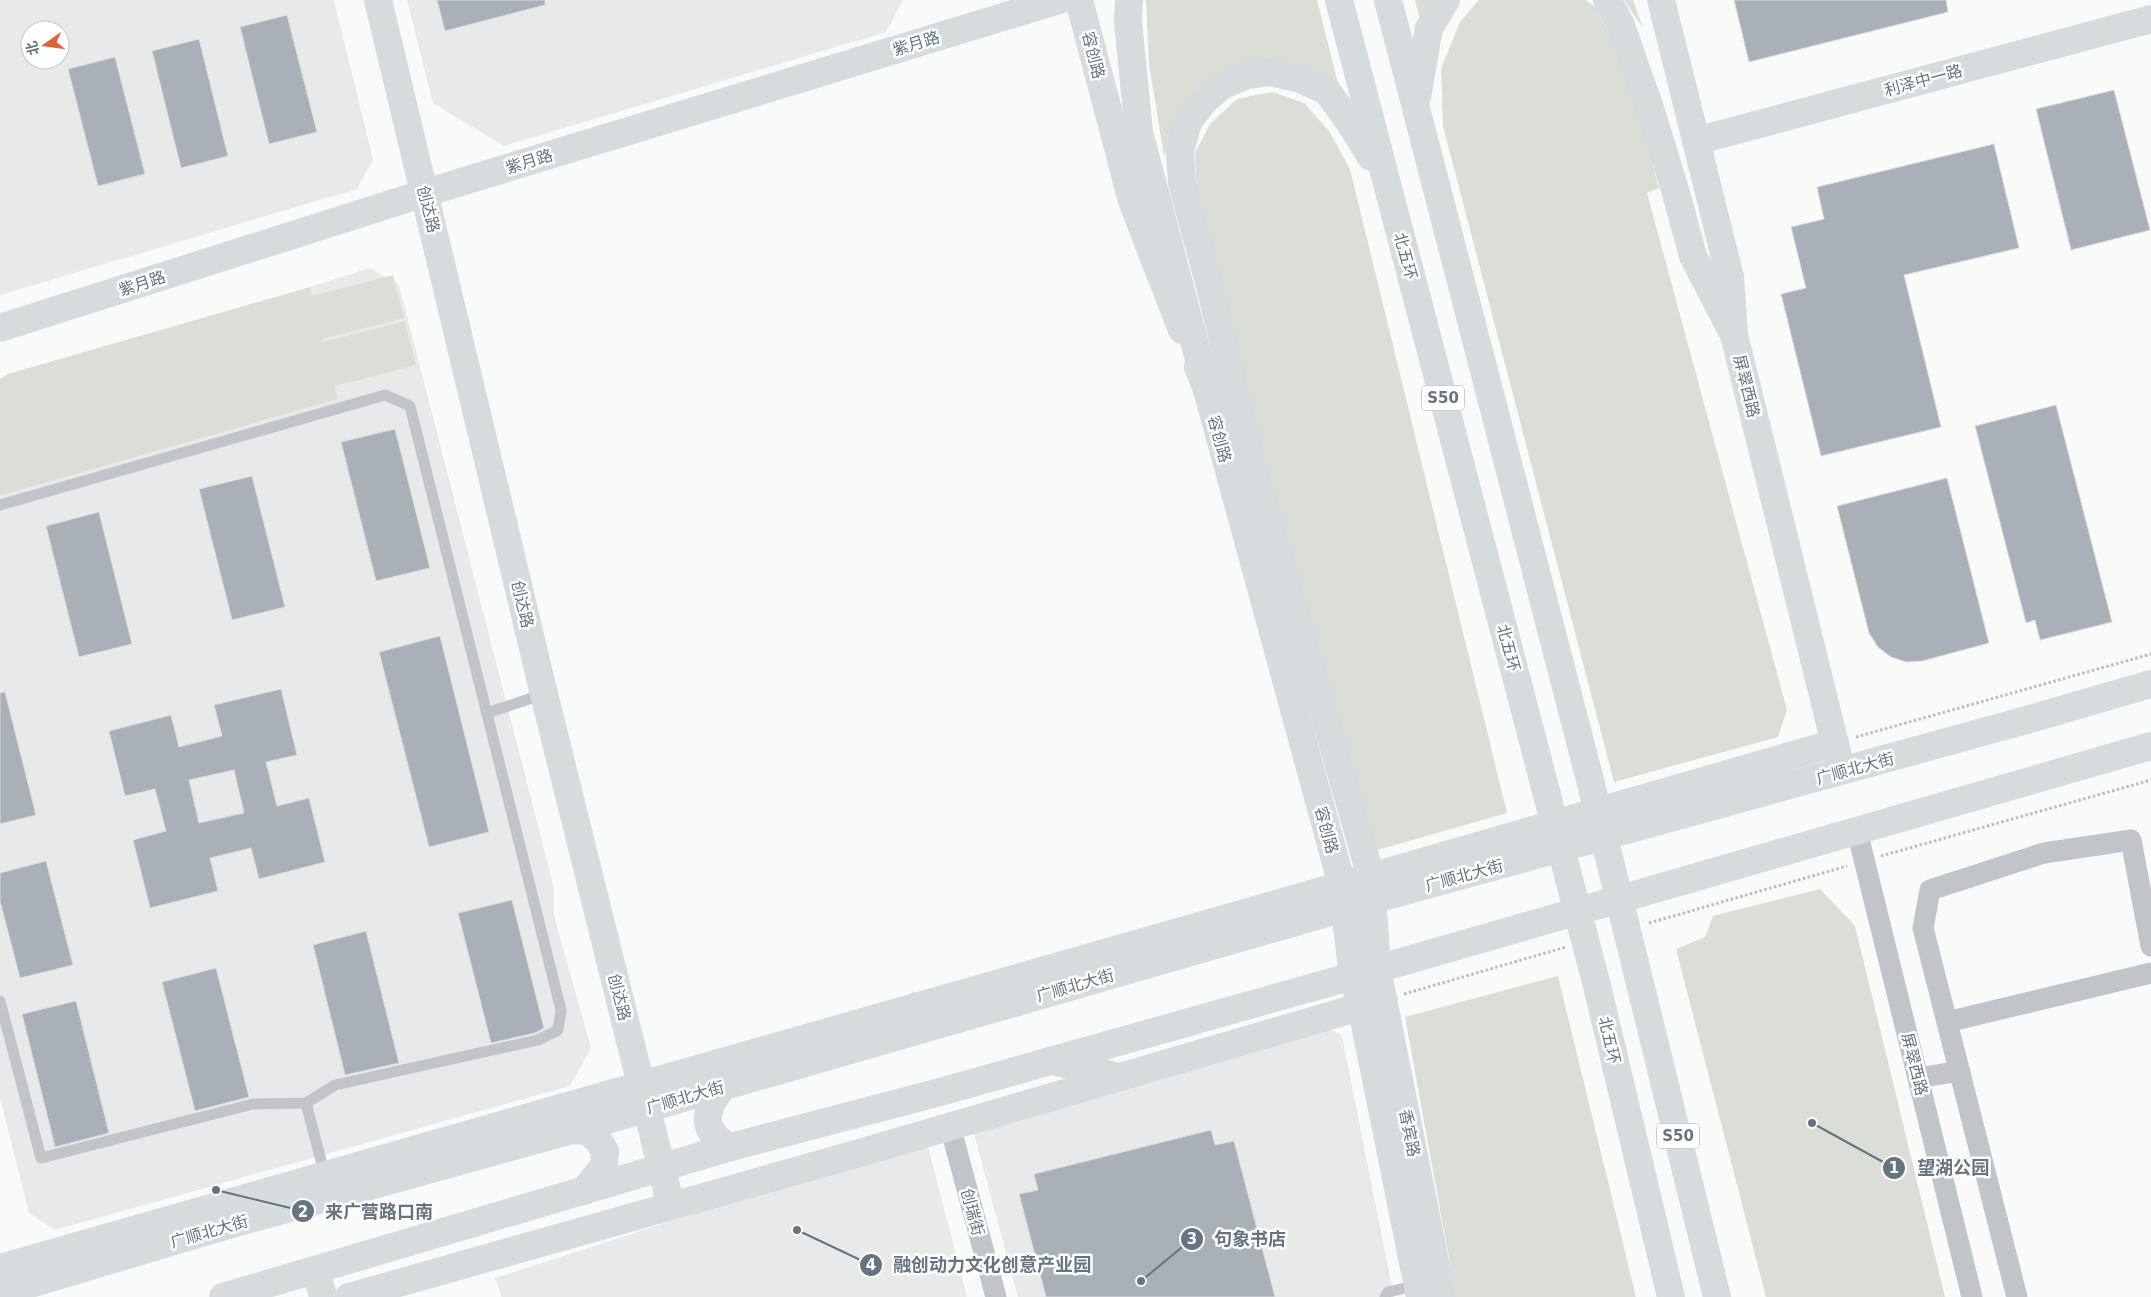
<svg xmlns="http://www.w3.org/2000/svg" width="2151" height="1297" font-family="'DejaVu Sans','Noto Sans SC',sans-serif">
<rect width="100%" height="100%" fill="#fafaf8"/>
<g fill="#e8e9e9" fill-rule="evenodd">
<path d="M0,0h334l39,160 -16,29 -357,106zM30,30h30v30h-30z"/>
<path d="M407,0h496l-17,32 -382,114 -71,-43z"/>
<path d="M370,268l29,17 155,603v28l37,132 -21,38 -515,144 -26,-17 -29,-115v-602l337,-97 -27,-112z"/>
<path d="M1329,1028l13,8 52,261h-376l-45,-167z"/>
<path d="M926,1139l41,158h-465l-7,-19z"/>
</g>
<g fill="#daded7">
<path d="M1146,0h171l23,91 -71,-30 -85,46 -20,49 -15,-92z"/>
<path d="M1415,0h15l-10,20z"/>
<path d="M1479,0h106l10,7 29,54 35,127 -12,5 140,517 -9,27 -164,45 -171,-656 -2,-57 19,-47z"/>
<path d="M1624,0h9l10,28z"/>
<path d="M1272,92l32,11 25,28 21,38 157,644 -130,37 -111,-369 -69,-281 -2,-47 15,-29 27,-25z"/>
<path d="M393,275l11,43 -81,21 1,3 81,-21 11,44 -81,21 3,13 -338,97v-117l8,-5 302,-87 2,9z"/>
<path d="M1820,889l35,37 90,371h-179l-90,-348 29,-12 8,-21z"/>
<path d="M1558,976l78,321h-180l-51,-280z"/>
</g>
<g fill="#a9b0b7" stroke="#dcdcda" fill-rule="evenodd">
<path d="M437,0h108v5l-100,26z"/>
<path d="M1734,0h212l2,12 -199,50z"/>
<path d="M287,15l30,117 -48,12 -29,-117z"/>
<path d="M199,39l29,117 -47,12 -29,-117z"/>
<path d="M115,57l30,117 -47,12 -30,-117z"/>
<path d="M2114,90l36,140 -79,20 -35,-141z"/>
<path d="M1994,144l25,104 -115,27 37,152 -120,29 -40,-162 25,-6 -15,-61 33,-8 -7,-32z"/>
<path d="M2056,405l56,217 -72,18 -5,-20 -9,3 -51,-197z"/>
<path d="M395,429l35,139 -54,13 -35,-139z"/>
<path d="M252,476l33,131 -53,13 -33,-131z"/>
<path d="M1947,478l42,165 -67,18 -16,1 -15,-5 -13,-10 -9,-14 -32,-127z"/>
<path d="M99,512l33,132 -53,13 -33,-131z"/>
<path d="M440,636l49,196 -60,15 -50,-195z"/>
<path d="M281,689l16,66 -31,7 11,44 32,-8 16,64 -66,17 -8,-31 -41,10 8,33 -68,17 -17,-68 33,-9 -11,-42 -30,7 -16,-65 62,-16 8,32 43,-11 -8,-31zM234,770l10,43 -45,10 -10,-43z"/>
<path d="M5,692l31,123 -36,9v-131z"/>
<path d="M46,861l27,104 -53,13 -20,-77v-28z"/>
<path d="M512,900l32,128 -9,5 -44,10 -33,-130z"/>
<path d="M366,931l33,132 -54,12 -32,-130z"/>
<path d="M216,968l33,129 -54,14 -33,-129z"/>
<path d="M76,1001l33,132 -54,14 -33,-133z"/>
<path d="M1211,1130l4,15 19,-4 41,156h-229l-27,-103 19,-4 -4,-16z"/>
</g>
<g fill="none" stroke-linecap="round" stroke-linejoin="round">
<g stroke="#babdc0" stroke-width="3" stroke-dasharray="2.5 2.5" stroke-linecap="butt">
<path d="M1856,737l295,-83"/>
<path d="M1881,856l270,-76"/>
<path d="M1649,923l198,-57"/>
<path d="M1404,994l162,-47"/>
</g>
<g stroke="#c1c5c9" stroke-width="11">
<path d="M0,505l385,-110 25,11 151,604 -3,20 -20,10 -203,45 -29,18 -53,1 -212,54 -41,-157"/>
<path d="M487,713l57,-19"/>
<path d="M306,1103l19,73"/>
<path d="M1385,1297l3,-5 30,-7"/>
</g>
<g stroke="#c1c5c9" stroke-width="21">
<path d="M1857,831l115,466"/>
<path d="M1947,1022l204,-49"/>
<path d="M1918,1078l42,-7"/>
<path d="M950,1126l46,171"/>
<path d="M2017,1297l-94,-369 7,-38 114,-37 87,-13 20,106"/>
</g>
<g stroke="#d6dbde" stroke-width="28">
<path d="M378,0l166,694 127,512"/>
<path d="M1079,0l53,201 50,129"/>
<path d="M1661,0l69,277 4,58 105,425"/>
<path d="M1696,141l455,-122"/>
<path d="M0,328l425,-135 634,-193"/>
<path d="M1198,367l9,23 135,495 11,91 10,39 57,282"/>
<path d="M1371,878l6,91 65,328"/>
<path d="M0,1268l1273,-363 562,-162"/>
<path d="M349,1297l507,-143 528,-154"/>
</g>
<g stroke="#d6dbde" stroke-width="28">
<path d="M917,1006l45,9"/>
<path d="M1052,1061l67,16"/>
<path d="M723,1087c-20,22 -23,46 8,60"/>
<path d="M572,1130l16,1 10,9 7,11 -1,15 -20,25"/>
<path d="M368,1163l39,12"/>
<path d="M316,1270l7,27"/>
<path d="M0,1293l221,-66 351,-97 800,-230 658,-181 121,-35"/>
<path d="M223,1297l508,-150 209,-55 413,-116 798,-230"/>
</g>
<g stroke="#d6dbde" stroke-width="28">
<path d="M1129,0l-1,22 11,110 68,258"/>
<path d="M1339,0l258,986 74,311"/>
<path d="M1388,0l202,780 127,517"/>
<path d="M1607,0l13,23 30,85 26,85 17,63 41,79"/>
<path d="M1417,97l12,-69 17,-28"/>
<path d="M1371,877l-120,-419 -40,-168 -29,-107 -2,-31 8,-30 17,-22 18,-15 24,-10 24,-3 29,7 27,12 23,32 21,34"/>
</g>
</g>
<g text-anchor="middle" stroke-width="5" stroke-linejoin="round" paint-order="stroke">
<g fill="#fff" stroke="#949ea7" stroke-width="1">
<rect x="1422" y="385.5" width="42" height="25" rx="4"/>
<rect x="1657" y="1123.5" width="42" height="25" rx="4"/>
</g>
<g font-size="15" font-weight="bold" fill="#667481">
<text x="1443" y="403">S50</text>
<text x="1678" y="1141">S50</text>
</g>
<g font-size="16" fill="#667481" stroke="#fff">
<text transform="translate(916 43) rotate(-17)" y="6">紫月路</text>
<text transform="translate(1094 55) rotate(76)" y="6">容创路</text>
<text transform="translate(1923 80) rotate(-15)" y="6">利泽中一路</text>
<text transform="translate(529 161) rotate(-17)" y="6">紫月路</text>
<text transform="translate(429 209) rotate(76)" y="6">创达路</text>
<text transform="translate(1406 256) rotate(75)" y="6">北五环</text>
<text transform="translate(142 283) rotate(-18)" y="6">紫月路</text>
<text transform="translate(1747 386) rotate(76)" y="6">屏翠西路</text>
<text transform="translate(1220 439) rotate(75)" y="6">容创路</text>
<text transform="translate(523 604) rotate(77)" y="6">创达路</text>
<text transform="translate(1509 648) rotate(75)" y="6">北五环</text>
<text transform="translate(1855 768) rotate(-15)" y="6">广顺北大街</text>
<text transform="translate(1327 830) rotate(75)" y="6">容创路</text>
<text transform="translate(1464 875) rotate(-15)" y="6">广顺北大街</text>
<text transform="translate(1075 985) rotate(-16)" y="6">广顺北大街</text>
<text transform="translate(620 997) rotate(76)" y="6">创达路</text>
<text transform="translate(1610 1040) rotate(77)" y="6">北五环</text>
<text transform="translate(1915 1064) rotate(76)" y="6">屏翠西路</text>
<text transform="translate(685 1097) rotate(-16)" y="6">广顺北大街</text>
<text transform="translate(1410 1133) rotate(79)" y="6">香宾路</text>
<text transform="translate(973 1212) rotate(75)" y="6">创瑞街</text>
<text transform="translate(209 1231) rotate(-16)" y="6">广顺北大街</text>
</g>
</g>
<path fill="none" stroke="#667481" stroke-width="2" d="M1812 1123L1894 1168M216 1190L303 1211M1141 1281L1192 1239M797 1230L871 1265"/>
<g fill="#667481" stroke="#fff" stroke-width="2">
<circle cx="1812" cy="1123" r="5"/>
<circle cx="216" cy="1190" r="5"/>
<circle cx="1141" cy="1281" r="5"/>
<circle cx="797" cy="1230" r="5"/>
<circle cx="1894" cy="1168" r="12"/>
<circle cx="303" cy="1211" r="12"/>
<circle cx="1192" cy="1239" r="12"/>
<circle cx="871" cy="1265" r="12"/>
</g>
<g font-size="15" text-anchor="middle" font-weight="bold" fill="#fff">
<text x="1894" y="1173">1</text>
<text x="303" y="1217">2</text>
<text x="1192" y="1244">3</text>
<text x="871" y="1270">4</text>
</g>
<g font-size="18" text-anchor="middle" font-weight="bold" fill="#667481" stroke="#fff" stroke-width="5" stroke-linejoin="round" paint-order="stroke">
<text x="1953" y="1174">望湖公园</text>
<text x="379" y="1218">来广营路口南</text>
<text x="1250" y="1245">句象书店</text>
<text x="992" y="1271">融创动力文化创意产业园</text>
</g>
<g transform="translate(45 45) rotate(256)"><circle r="24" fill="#ffffff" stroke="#c2c7cd"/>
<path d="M0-4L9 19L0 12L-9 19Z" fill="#d96639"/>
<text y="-8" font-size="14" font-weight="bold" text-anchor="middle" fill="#667481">北</text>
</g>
</svg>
